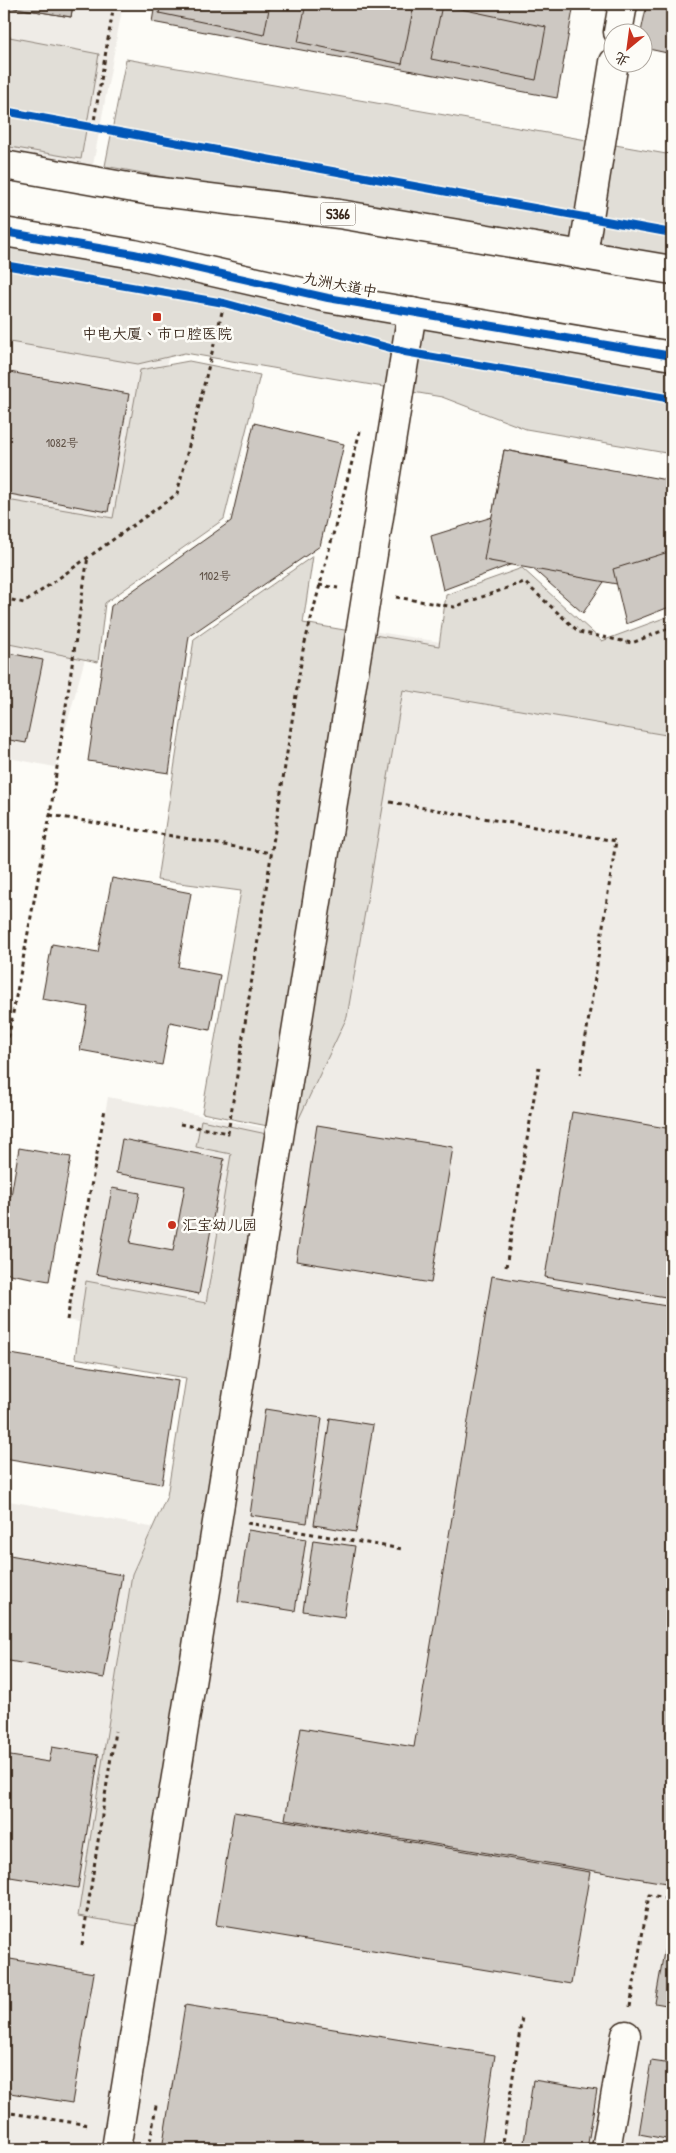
<svg xmlns="http://www.w3.org/2000/svg" width="676" height="2153" font-family="'Patrick Hand','LXGW WenKai TC',sans-serif">
<rect width="100%" height="100%" fill="#fdfcf7"/>
<filter id="ink" filterUnits="userSpaceOnUse"><feTurbulence type="fractalNoise" baseFrequency=".02" numOctaves="2"/><feDisplacementMap in="SourceGraphic" scale="10" xChannelSelector="R" yChannelSelector="G"/><feConvolveMatrix kernelMatrix="1 2 1 2 8 2 1 2 1" color-interpolation-filters="sRGB"/></filter>
<g filter="url(#ink)">
<g fill="#efece7">
<path d="M4,4h119l-33,177 -86,-17z"/>
<path d="M4,233l190,32 -139,502 -51,-10z"/>
<path d="M353,628l319,51v1470h-668v-649l206,38 30,-188 -173,-30 41,-223 166,33z"/>
</g>
<g fill="#e1ded7" stroke="#8e847a">
<path d="M4,36l95,18 -18,105 -77,-13z"/>
<path d="M126,59l546,96v114l-226,-39 -341,-64z"/>
<path d="M4,234l668,113v107l-146,-25 -84,-32 -257,-44 -47,11 -134,-23z"/>
<path d="M189,361l71,14 -36,144 -119,84 -7,59 -94,-19v-128l3,-15 106,18 27,-148z"/>
<path d="M313,556l-10,67 136,23 7,-51 76,-27 80,73 70,-26v121l-269,-46 -56,327 -54,114 -91,-18 39,-222 -84,-11 37,-241z"/>
<path d="M201,1120l89,19 -133,790 -79,-13 54,-342 35,-78 19,-118 -111,-20 11,-77 120,22 25,-149 -35,-7z"/>
</g>
<g fill="#cdc8c2" stroke="#3b2a1e">
<path d="M4,4h69l-2,13 -67,-11z"/>
<path d="M4,4h69l-2,13 -67,-11z"/>
<path d="M155,4h419l-17,94 -405,-76z"/>
<path d="M161,4h109l-6,31 -105,-22z"/>
<path d="M306,4h79l28,6 -11,54 -104,-22z"/>
<path d="M647,4h25v50l-28,-6v-16h-3z"/>
<path d="M442,5l104,22 -10,53 -105,-21z"/>
<path d="M4,371l125,23 -21,118 -104,-19z"/>
<path d="M254,423l90,21 -24,102 -131,90 -20,137 -81,-12 23,-155 120,-85z"/>
<path d="M504,450l64,11 -11,68 53,44 -27,40 -60,-53 -80,30 -12,-54 61,-19z"/>
<path d="M504,450l168,31v113l-188,-34z"/>
<path d="M672,551v55l-46,18 -13,-55z"/>
<path d="M4,652l39,8 -17,83 -22,-4z"/>
<path d="M112,878l79,15 -13,74 42,8 -10,55 -40,-8 -8,43 -82,-15 8,-43 -46,-8 10,-55 46,8z"/>
<path d="M572,1112l100,17v169l-127,-21z"/>
<path d="M317,1125l136,22 -22,136 -135,-22z"/>
<path d="M122,1139l102,20 -25,135 -103,-20 16,-86 28,5 -10,50 43,8 12,-65 -69,-13z"/>
<path d="M19,1148l52,9 -22,124 -45,-8v-78l7,1z"/>
<path d="M492,1276l180,31v577l-387,-65 16,-91 113,19z"/>
<path d="M4,1353l174,28 -16,103 -158,-26z"/>
<path d="M265,1409l57,9 -15,105 -57,-8z"/>
<path d="M330,1418l43,7 -17,107 -42,-7z"/>
<path d="M248,1530l58,9 -11,72 -57,-9z"/>
<path d="M313,1540l42,6 -11,71 -41,-6z"/>
<path d="M4,1554l118,21 -18,103 -100,-18z"/>
<path d="M52,1747l47,8 -21,133 -74,-12v-121l45,7z"/>
<path d="M234,1812l356,60 -19,112 -355,-59z"/>
<path d="M671,1912h1v94l-17,-3z"/>
<path d="M4,1958l90,15 -22,130 -68,-11z"/>
<path d="M185,2005l310,50 -14,94h-319z"/>
<path d="M651,2061l21,3v76l-33,-6z"/>
<path d="M533,2080l64,10 -10,59h-64z"/>
</g>
<g fill="none" stroke-linecap="round" stroke-linejoin="round">
<defs>
<g id="minor">
<path d="M618,32l5,-28"/>
<path d="M583,254l31,-192"/>
<path d="M116,2149l296,-1837"/>
<path d="M606,2149l20,-114"/>
</g>
<g id="major">
<path d="M4,165l141,25 194,24 333,56"/>
<path d="M4,232l130,22 194,44 344,58"/>
</g>
</defs>
<use href="#minor" stroke="#3b2a1e" stroke-width="31"/>
<use href="#major" stroke="#3b2a1e" stroke-width="31"/>
<g stroke="#3b2a1e" stroke-width="3" stroke-dasharray="4 4" stroke-linecap="butt">
<path d="M93,127l21,-123"/>
<path d="M319,585l19,3"/>
<path d="M396,597l58,10 70,-25 55,50 53,11 40,-16"/>
<path d="M4,598l20,5 153,-109 47,-190"/>
<path d="M390,802l226,39 -36,234"/>
<path d="M50,815l221,38"/>
<path d="M4,1061l46,-246 38,-259"/>
<path d="M180,1124l48,9 75,-483 57,-219"/>
<path d="M506,1267l33,-200"/>
<path d="M67,1320l38,-211"/>
<path d="M247,1523l155,26"/>
<path d="M82,1945l33,-214"/>
<path d="M630,2007l19,-112 23,4"/>
<path d="M4,2112l85,13"/>
<path d="M636,2146l19,3"/>
<path d="M149,2149l7,-44"/>
<path d="M502,2149l20,-132"/>
</g>
<use href="#minor" stroke="#fdfcf7" stroke-width="28"/>
<use href="#major" stroke="#fdfcf7" stroke-width="28"/>
<defs>
<g id="cycleway">
<path d="M4,111l668,122"/>
<path d="M4,232l130,22 194,44 344,58"/>
<path d="M4,265l220,38 181,49 267,47"/>
</g>
</defs>
<use href="#cycleway" stroke="#fdfcf7" stroke-width="11"/>
<use href="#cycleway" stroke="#0057b8" stroke-width="8"/>
</g>
</g>
<g fill="#c8321e" stroke="#fdfcf7" stroke-width="2">
<rect x="152" y="312" width="10" height="10" rx="2.5"/>
<circle cx="172" cy="1225" r="5"/>
</g>
<g text-anchor="middle" stroke-width="5" stroke-linejoin="round" paint-order="stroke">
<g font-size="12" fill="#605247">
<text x="62" y="447">1082号</text>
<text x="215" y="580">1102号</text>
</g>
<rect fill="#fdfcf7" stroke="#75695f" stroke-width="1" x="320.5" y="202.5" width="35" height="23" rx="4"/>
<g font-size="14" font-weight="bold" fill="#3b2a1e">
<text x="338" y="219">S366</text>
</g>
<g font-size="15" fill="#3b2a1e" stroke="#fdfcf7">
<text transform="translate(340 285) rotate(11)" y="5">九洲大道中</text>
</g>
<g font-size="15" fill="#3b2a1e" stroke="#fdfcf7">
<text x="157" y="339">中电大厦、市口腔医院</text>
<text x="182" y="1230" text-anchor="start">汇宝幼儿园</text>
</g>
</g>
<rect width="676" height="2153" fill="none" stroke="#fdfcf7" stroke-width="20"/>
<rect x="10" y="10" width="656" height="2133" fill="none" stroke="#3b2a1e" stroke-width="2" filter="url(#ink)"/>
<g transform="translate(628 48) rotate(209)"><circle r="24" fill="#fdfcf7" stroke="#afa8a0"/>
<path d="M0-4L9 19L0 12L-9 19Z" fill="#c8321e"/>
<text y="-8" font-size="14" font-weight="bold" text-anchor="middle" fill="#3b2a1e">北</text>
</g>
</svg>
